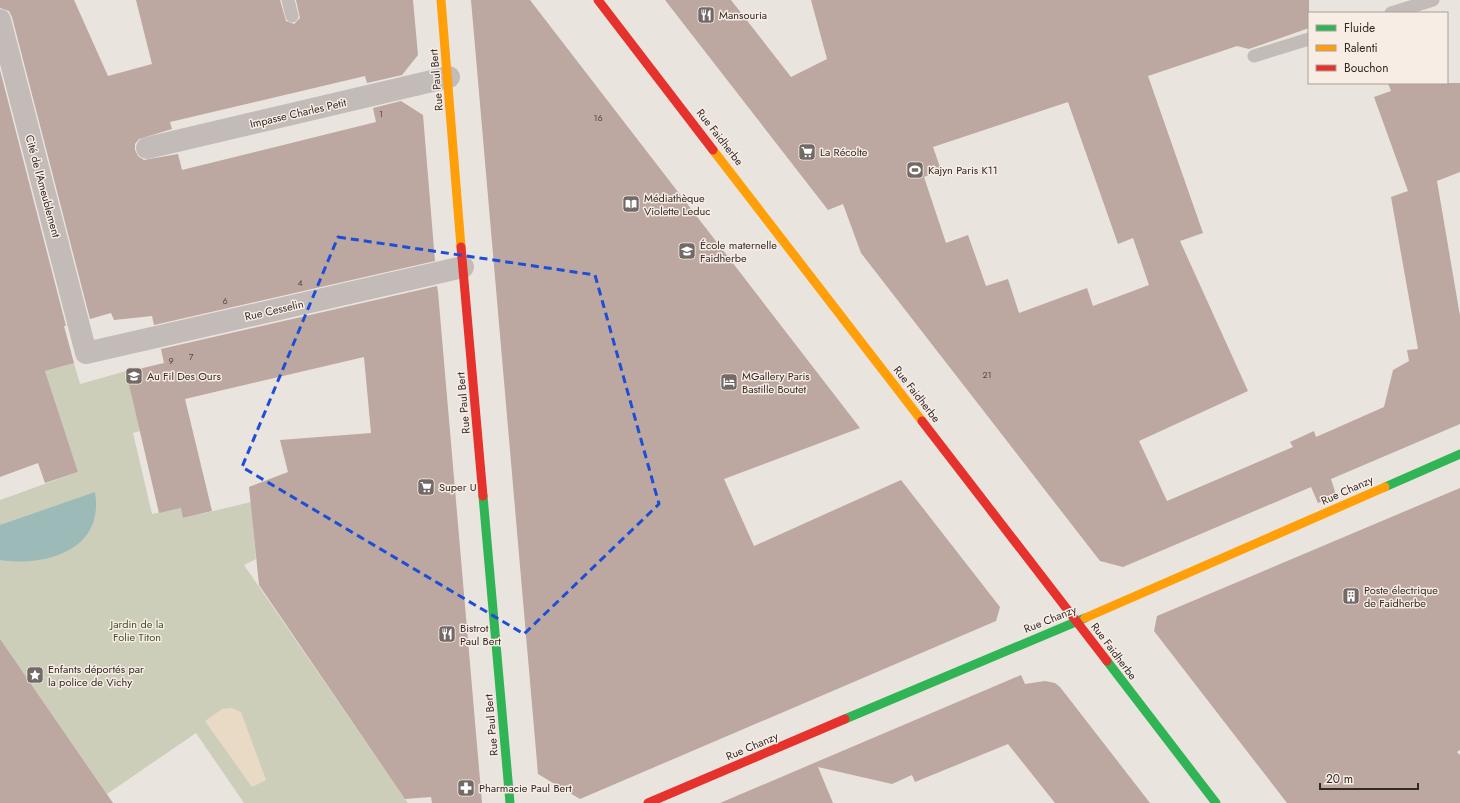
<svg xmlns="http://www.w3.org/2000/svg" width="1460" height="803" font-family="Jost,sans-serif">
<rect width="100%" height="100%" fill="#eae4de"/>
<path fill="#ccceb9" d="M74,363l6,21 46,-13 14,60 -7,2 19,81 29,-6 3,10 67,-16 5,57 -12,6 164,238h-164l-48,-70 -89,61 -86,-124 -21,-11v-159l78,-28 -33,-101z"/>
<path fill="#e9dac6" d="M232,708l9,4 25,68 -14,7 -47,-66 17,-12z"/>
<path fill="#9cbbb8" d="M95,492c10,58 -49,75 -95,68v-35z"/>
<g fill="#bca7a1" fill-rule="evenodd">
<path d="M0,0h74l34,76 44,-12 -16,-64h144l6,21 8,3 6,-6 -4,-18h117l5,55 -16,20 -35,8 -2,-7 -195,46 2,7 -33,10 -4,5v6l3,6 6,4 34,-6 4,16 194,-48 -3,-14 28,-7 22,14 12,146 -281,64 -2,-9 -38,4 -3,-7 -21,6 -78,-302 -3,-6 -9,-3z"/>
<path d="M471,0h59l330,428 -136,51 30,67 147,-66 99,127 -4,14 -416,178 -42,-25z"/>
<path d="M665,0h66l60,77 36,-18 -16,-59h498v28l-60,21 -12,-3 -89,30 55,157 -23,8 68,150 -109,50 28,60 126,-54 -3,-5 24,-11 2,6 68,-30 9,-37 16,-9 -2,-11 11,-1 -27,-152 17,-6 -34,-94 17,-6 -3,-8h72v89l-23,9 23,135v108l-129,55 5,16 -18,8 -7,-16 -188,80 -23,-6 -239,-308 -18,-49 -15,6zM1068,102l50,142 15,-6 16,47 -56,21 -6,-18 -68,25 -11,-34 -22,7 -18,-51 -22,8 -22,-66 17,-7 -8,-23z"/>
<path d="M0,70l66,256h-2l10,37 -29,8 33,101 -33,11 -7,-20 -38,14z"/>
<path d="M437,286l1,6 44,511h-50l-1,-6 -26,2 -146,-214 -10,-98 39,-15 -8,-32 91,-7 -7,-76 -179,42 27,112 -29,7 -2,-10 -22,5 -33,-141 38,-9 -3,-14z"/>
<path d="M1460,488v262l-3,2 3,3v48h-173l-133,-172 3,-15z"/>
<path d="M0,639l44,64 69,100h-113z"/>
<path d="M1021,675l4,9 20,-3 10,2 5,4 90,116h-95l-47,-59 -93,38 -3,-7 -20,9 -74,-17 15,36h-113z"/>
</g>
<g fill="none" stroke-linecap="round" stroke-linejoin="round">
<g stroke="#c2bbb7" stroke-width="13">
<path d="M288,0l4,16"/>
<path d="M1391,13l42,-13"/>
<path d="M1254,56l55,-17"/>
</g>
<g stroke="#c2bbb7" stroke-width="22">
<path d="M0,20l86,333 377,-86"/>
<path d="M147,148l302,-71"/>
</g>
<g stroke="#30b455" stroke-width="9">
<path d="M1385,487l75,-33"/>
<path d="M483,496l27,307"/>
<path d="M1107,661l109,142"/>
<path d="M845,719l240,-101"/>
</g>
<g stroke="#ff9f0a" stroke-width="9">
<path d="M441,0l20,247"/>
<path d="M713,150l209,271"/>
<path d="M1085,618l300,-131"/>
</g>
<g stroke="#e5322d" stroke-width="9">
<path d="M598,0l115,150"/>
<path d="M461,247l22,249"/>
<path d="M922,421l185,240"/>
<path d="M648,803l197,-84"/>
</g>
</g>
<path fill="none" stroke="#1d4ed8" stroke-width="3" stroke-dasharray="8 5" stroke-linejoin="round" d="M338,237l257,38 64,229 -135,130 -282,-167z"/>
<defs>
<symbol id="restaurant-square" viewBox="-11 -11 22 22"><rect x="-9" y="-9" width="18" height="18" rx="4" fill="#726a66" stroke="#f7ede5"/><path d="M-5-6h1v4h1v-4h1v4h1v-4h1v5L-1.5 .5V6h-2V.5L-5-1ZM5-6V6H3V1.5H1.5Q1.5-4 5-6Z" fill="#fff"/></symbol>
<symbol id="supermarket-square" viewBox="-11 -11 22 22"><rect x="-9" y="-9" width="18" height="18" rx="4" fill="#726a66" stroke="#f7ede5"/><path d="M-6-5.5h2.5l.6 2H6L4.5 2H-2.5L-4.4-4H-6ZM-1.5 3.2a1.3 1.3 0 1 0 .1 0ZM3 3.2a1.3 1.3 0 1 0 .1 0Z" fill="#fff"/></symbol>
<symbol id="stadium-square" viewBox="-11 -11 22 22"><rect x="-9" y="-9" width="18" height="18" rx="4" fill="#726a66" stroke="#f7ede5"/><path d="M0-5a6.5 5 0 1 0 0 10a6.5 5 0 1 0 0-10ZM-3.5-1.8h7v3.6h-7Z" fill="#fff"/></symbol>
<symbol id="library-square" viewBox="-11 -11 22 22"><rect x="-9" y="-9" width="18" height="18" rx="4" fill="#726a66" stroke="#f7ede5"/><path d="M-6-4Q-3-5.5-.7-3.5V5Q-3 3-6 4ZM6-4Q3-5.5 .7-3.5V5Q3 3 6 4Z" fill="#fff"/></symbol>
<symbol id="school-square" viewBox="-11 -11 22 22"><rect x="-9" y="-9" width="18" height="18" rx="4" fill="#726a66" stroke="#f7ede5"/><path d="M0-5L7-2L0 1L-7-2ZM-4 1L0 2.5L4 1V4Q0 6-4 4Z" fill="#fff"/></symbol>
<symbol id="hotel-square" viewBox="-11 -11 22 22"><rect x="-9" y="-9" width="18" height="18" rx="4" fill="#726a66" stroke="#f7ede5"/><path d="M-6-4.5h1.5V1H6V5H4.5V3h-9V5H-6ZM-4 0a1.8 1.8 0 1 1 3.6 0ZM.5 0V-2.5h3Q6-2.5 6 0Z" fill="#fff"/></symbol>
<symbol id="building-square" viewBox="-11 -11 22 22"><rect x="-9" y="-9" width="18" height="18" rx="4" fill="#726a66" stroke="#f7ede5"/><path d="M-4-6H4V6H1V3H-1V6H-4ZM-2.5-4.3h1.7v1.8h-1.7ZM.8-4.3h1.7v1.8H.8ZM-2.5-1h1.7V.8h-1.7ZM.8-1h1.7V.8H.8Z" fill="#fff"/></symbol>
<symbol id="sight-square" viewBox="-11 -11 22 22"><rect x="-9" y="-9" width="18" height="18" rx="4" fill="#726a66" stroke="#f7ede5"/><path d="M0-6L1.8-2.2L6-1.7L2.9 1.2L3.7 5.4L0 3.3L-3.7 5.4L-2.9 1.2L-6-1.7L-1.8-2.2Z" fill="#fff"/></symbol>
<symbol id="pharmacy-square" viewBox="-11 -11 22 22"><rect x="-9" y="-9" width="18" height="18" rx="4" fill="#726a66" stroke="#f7ede5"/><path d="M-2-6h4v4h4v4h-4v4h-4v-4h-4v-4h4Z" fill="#fff"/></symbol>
</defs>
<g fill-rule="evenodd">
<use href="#restaurant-square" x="696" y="5" width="20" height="20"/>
<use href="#supermarket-square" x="797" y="142" width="20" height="20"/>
<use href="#stadium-square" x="905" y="160" width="20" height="20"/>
<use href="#library-square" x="621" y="194" width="20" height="20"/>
<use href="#school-square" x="677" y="241" width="20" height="20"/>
<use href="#school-square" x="124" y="366" width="20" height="20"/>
<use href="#hotel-square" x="719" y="372" width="20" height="20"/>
<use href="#supermarket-square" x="416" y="477" width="20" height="20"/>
<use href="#building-square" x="1341" y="586" width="20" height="20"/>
<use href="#restaurant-square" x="437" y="624" width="20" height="20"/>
<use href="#sight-square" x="25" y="665" width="20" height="20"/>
<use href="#pharmacy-square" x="456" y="778" width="20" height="20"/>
</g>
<g text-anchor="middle" stroke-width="3" stroke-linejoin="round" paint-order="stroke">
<g font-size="9" fill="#544845">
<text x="381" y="117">1</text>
<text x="598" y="121">16</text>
<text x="300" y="286">4</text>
<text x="225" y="304">6</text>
<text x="191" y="360">7</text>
<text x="171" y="364">9</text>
<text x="987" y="378">21</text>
</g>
<g font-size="11" fill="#322926" stroke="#f7ede5" text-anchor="start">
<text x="719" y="19">Mansouria</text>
<text x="820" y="156">La Récolte</text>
<text x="928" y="174">Kajyn Paris K11</text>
<text x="644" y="202">Médiathèque<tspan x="644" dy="13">Violette Leduc</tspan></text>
<text x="700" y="249">École maternelle<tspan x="700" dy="13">Faidherbe</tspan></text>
<text x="147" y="380">Au Fil Des Ours</text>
<text x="742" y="380">MGallery Paris<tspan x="742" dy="13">Bastille Boutet</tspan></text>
<text x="439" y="491">Super U</text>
<text x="1364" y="594">Poste électrique<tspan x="1364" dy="13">de Faidherbe</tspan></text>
<text x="460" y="632">Bistrot<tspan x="460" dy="13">Paul Bert</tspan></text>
<text x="48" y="673">Enfants déportés par<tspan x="48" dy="13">la police de Vichy</tspan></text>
<text x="479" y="792">Pharmacie Paul Bert</text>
</g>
<g font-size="11" fill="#322926" stroke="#f7ede5">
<text transform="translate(436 80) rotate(-95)" y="4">Rue Paul Bert</text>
<text transform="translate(298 113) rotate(-13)" y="4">Impasse Charles Petit</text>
<text transform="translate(720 137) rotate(52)" y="4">Rue Faidherbe</text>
<text transform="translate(43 186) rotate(75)" y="4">Cité de l'Ameublement</text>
<text transform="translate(274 310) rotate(-13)" y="4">Rue Cesselin</text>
<text transform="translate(917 394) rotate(52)" y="4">Rue Faidherbe</text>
<text transform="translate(463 403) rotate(-95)" y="4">Rue Paul Bert</text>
<text transform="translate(1347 490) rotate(-24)" y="4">Rue Chanzy</text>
<text transform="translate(1050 619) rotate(-22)" y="4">Rue Chanzy</text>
<text transform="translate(1114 651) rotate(53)" y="4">Rue Faidherbe</text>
<text transform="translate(491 725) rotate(-95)" y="4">Rue Paul Bert</text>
<text transform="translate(752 746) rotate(-23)" y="4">Rue Chanzy</text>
</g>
<g font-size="11" fill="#454e2c" stroke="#f7ede5">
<text x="137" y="628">Jardin de la<tspan x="137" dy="13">Folie Titon</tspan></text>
</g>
</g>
<rect x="1308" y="12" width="140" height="72" fill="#f7ede5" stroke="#a89f99"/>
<rect x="1316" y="25" width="20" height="6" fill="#30b455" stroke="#a89f99"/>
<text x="1344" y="32" font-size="12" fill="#322926">Fluide</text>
<rect x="1316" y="45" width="20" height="6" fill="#ff9f0a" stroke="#a89f99"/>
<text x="1344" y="52" font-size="12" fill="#322926">Ralenti</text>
<rect x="1316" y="65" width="20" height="6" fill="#e5322d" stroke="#a89f99"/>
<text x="1344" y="72" font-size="12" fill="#322926">Bouchon</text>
<path d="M1320 783v6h98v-6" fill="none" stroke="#322926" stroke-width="2"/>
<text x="1326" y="783" font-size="12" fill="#322926" stroke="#f7ede5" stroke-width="3" paint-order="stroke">20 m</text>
</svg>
